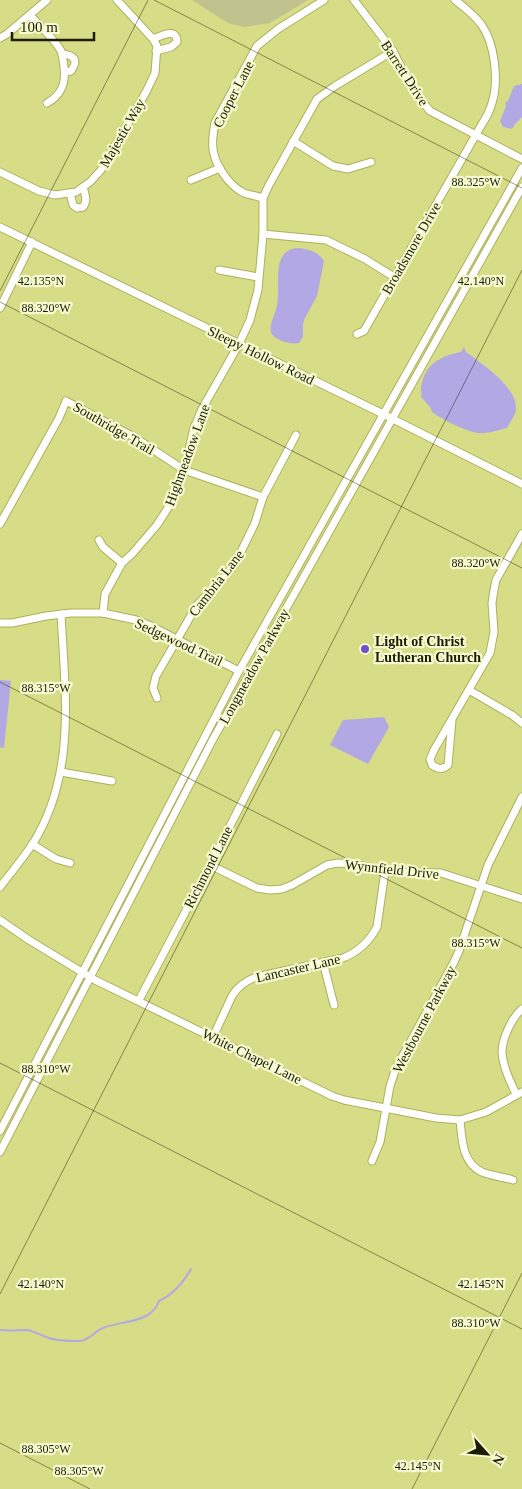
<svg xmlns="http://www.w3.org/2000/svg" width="522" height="1489" font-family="Georgia,serif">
<rect width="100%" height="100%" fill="#d7dc86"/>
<path fill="#c0c38d" d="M192,0h116l-38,23 -26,4 -16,-4z"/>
<g fill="#b2a9e4">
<path d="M522,84v33l-7,7 -3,5 -9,-2 -3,-6 6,-15 -1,-3 3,-2 6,-15z"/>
<path d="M297,248c11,1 21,3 27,13l-7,35 -12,22 -2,6v13l-4,6c-8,2 -26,-3 -28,-11 -2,-8 5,-19 6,-27 4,-19 -7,-54 20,-57z"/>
<path d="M464,347l2,5c16,12 52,35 50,58 -1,6 -6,12 -9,18 -9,2 -19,6 -28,5 -12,-1 -36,-13 -47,-21l-2,-5 -9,-10c1,-3 0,-5 0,-8 2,-24 19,-33 40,-37z"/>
<path d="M0,680l11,1 -7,67 -4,-1z"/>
<path d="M384,717l5,10 -21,37 -38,-19 13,-25z"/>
</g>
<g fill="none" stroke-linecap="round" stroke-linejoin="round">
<path stroke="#b2a9e4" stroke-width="2" d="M0,1330c9,1 18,0 27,0 7,1 15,6 22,8 8,3 21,3 31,3 8,0 15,-10 23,-13 19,-8 48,-4 56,-27 15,-7 24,-18 32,-32"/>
<defs>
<g id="minor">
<path d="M354,0l39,51 20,39 17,21 92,48"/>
<path d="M30,15c10,12 24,23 31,36 2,5 2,11 3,16 2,16 -2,28 -17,36"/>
<path d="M0,38l7,-4 40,-34"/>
<path d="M153,39c8,-3 24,-12 24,3l-6,5 -15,4"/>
<path d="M62,54c12,1 17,6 9,17l-6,1"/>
<path d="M293,141l40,25 15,3 23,-7"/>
<path d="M0,172l39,19 16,4 21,-3 14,-10 11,-12 45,-78 9,-19 2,-27 -4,-7 -36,-39"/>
<path d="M191,180l29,-12"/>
<path d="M70,193l3,12 4,3 6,-1c5,-6 2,-13 0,-20"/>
<path d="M263,198c-6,-2 -13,-3 -19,-5 -13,-6 -27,-25 -30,-39 -3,-10 -1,-21 1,-31l42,-77 21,-17 46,-29"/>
<path d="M0,227l383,187 139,70"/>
<path d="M263,234l63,6 39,19 29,18"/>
<path d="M219,270l39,7"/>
<path d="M0,308l32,-66"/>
<path d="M357,334l7,-3 9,-16 109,-191c4,-6 8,-14 10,-21 7,-22 3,-60 -11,-79 -7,-9 -17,-17 -26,-24"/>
<path d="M0,524l59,-106 7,-17 68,36 50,33 79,27"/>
<path d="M99,540l4,7 19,16"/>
<path d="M103,613l2,-19 17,-31 10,-9 25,-29 16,-25 11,-30 10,-42 8,-19 37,-65 11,-24 8,-30 5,-56v-36l6,-13 48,-86 18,-13 58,-35"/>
<path d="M0,623h12l34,-7 25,-3h32l33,7 15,6 88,45"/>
<path d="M469,690l43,25 10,8"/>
<path d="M157,698l-4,-10 3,-12 41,-71 24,-24 14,-17 20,-41 8,-26 33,-62"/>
<path d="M452,720l-4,45c-6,5 -10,4 -16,0l-2,-6 4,-9 56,-97 4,-21 -2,-29 2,-13 2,-10 26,-46"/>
<path d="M61,772l51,9"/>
<path d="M32,844l24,15 14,4"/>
<path d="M210,865l47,23 13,2 12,-1 10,-4 35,-20 11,-2 14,1 41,8 48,1 81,26"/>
<path d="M0,887c11,-14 22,-28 32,-42 45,-71 33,-152 29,-231"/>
<path d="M0,920l29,20 66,40 237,116 12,4 92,18 24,2 26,-8 36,-20"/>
<path d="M323,962l11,43"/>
<path d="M139,1000l71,-135 67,-131"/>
<path d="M213,1037l19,-41c6,-10 13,-15 24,-19l87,-19c15,-6 26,-16 34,-31l8,-56"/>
<path d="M516,1094c-6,-13 -13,-27 -14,-42 0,-13 10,-35 20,-43"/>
<path d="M460,1120c2,19 2,43 22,52 10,4 21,5 31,8"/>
<path d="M0,1131l239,-460 283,-503"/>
<path d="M0,1152l212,-411 310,-554"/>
<path d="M372,1161l8,-19 10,-56 6,-18 57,-104 6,-13 29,-86 34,-68"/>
</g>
</defs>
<use href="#minor" stroke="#adb15c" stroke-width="9"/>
<use href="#minor" stroke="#fff" stroke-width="7"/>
</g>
<path fill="none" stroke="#1c1d00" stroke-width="1" stroke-opacity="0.45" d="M154,0l368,188M0,291l148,-291M0,302l522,266M0,682l522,266M0,1063l522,266M0,1294l522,-1024M0,1443l90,46M412,1489l110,-216"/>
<circle fill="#7051ca" stroke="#f6fad0" stroke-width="2" cx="365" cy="649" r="5"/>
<g text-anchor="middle" stroke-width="4.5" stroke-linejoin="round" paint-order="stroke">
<g font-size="14" fill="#1c1d00" stroke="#f6fad0">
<text transform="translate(405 73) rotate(57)" y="5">Barrett Drive</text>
<text transform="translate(233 94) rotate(-63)" y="5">Cooper Lane</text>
<text transform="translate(122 133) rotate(-60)" y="5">Majestic Way</text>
<text transform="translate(411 248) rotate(-60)" y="5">Broadsmore Drive</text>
<text transform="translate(261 355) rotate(26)" y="5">Sleepy Hollow Road</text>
<text transform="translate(114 428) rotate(30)" y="5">Southridge Trail</text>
<text transform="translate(187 455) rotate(-70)" y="5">Highmeadow Lane</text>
<text transform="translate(216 583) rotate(-52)" y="5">Cambria Lane</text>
<text transform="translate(179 642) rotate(25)" y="5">Sedgewood Trail</text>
<text transform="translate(254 666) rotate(-61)" y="5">Longmeadow Parkway</text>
<text transform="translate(208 867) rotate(-63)" y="5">Richmond Lane</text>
<text transform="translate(392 869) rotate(6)" y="5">Wynnfield Drive</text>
<text transform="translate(298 968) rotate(-13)" y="5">Lancaster Lane</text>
<text transform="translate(424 1019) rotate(-62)" y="5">Westbourne Parkway</text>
<text transform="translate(252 1056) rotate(26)" y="5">White Chapel Lane</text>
</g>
<g font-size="14" font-weight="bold" fill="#1c1d00" stroke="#f6fad0" text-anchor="start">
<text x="375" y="646">Light of Christ<tspan x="375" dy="16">Lutheran Church</tspan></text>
</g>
</g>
<g font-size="12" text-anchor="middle" fill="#1c1d00" stroke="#f6fad0" stroke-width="4.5" stroke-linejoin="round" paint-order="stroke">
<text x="476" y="186">88.325°W</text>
<text x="41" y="285">42.135°N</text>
<text x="481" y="285">42.140°N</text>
<text x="46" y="312">88.320°W</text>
<text x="476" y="567">88.320°W</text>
<text x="46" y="692">88.315°W</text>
<text x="476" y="947">88.315°W</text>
<text x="46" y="1073">88.310°W</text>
<text x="41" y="1288">42.140°N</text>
<text x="481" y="1288">42.145°N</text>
<text x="476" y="1327">88.310°W</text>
<text x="46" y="1453">88.305°W</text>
<text x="418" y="1470">42.145°N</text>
<text x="79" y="1475">88.305°W</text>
</g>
<g transform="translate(487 1454) rotate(117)" stroke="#f6fad0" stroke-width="4" paint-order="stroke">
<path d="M0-4L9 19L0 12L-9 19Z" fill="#1c1d00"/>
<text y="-8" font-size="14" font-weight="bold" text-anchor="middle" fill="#1c1d00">N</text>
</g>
<path d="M12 32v8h82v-8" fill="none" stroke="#1c1d00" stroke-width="2.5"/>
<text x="20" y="32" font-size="15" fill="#1c1d00" stroke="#f6fad0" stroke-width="4" paint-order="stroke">100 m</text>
</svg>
